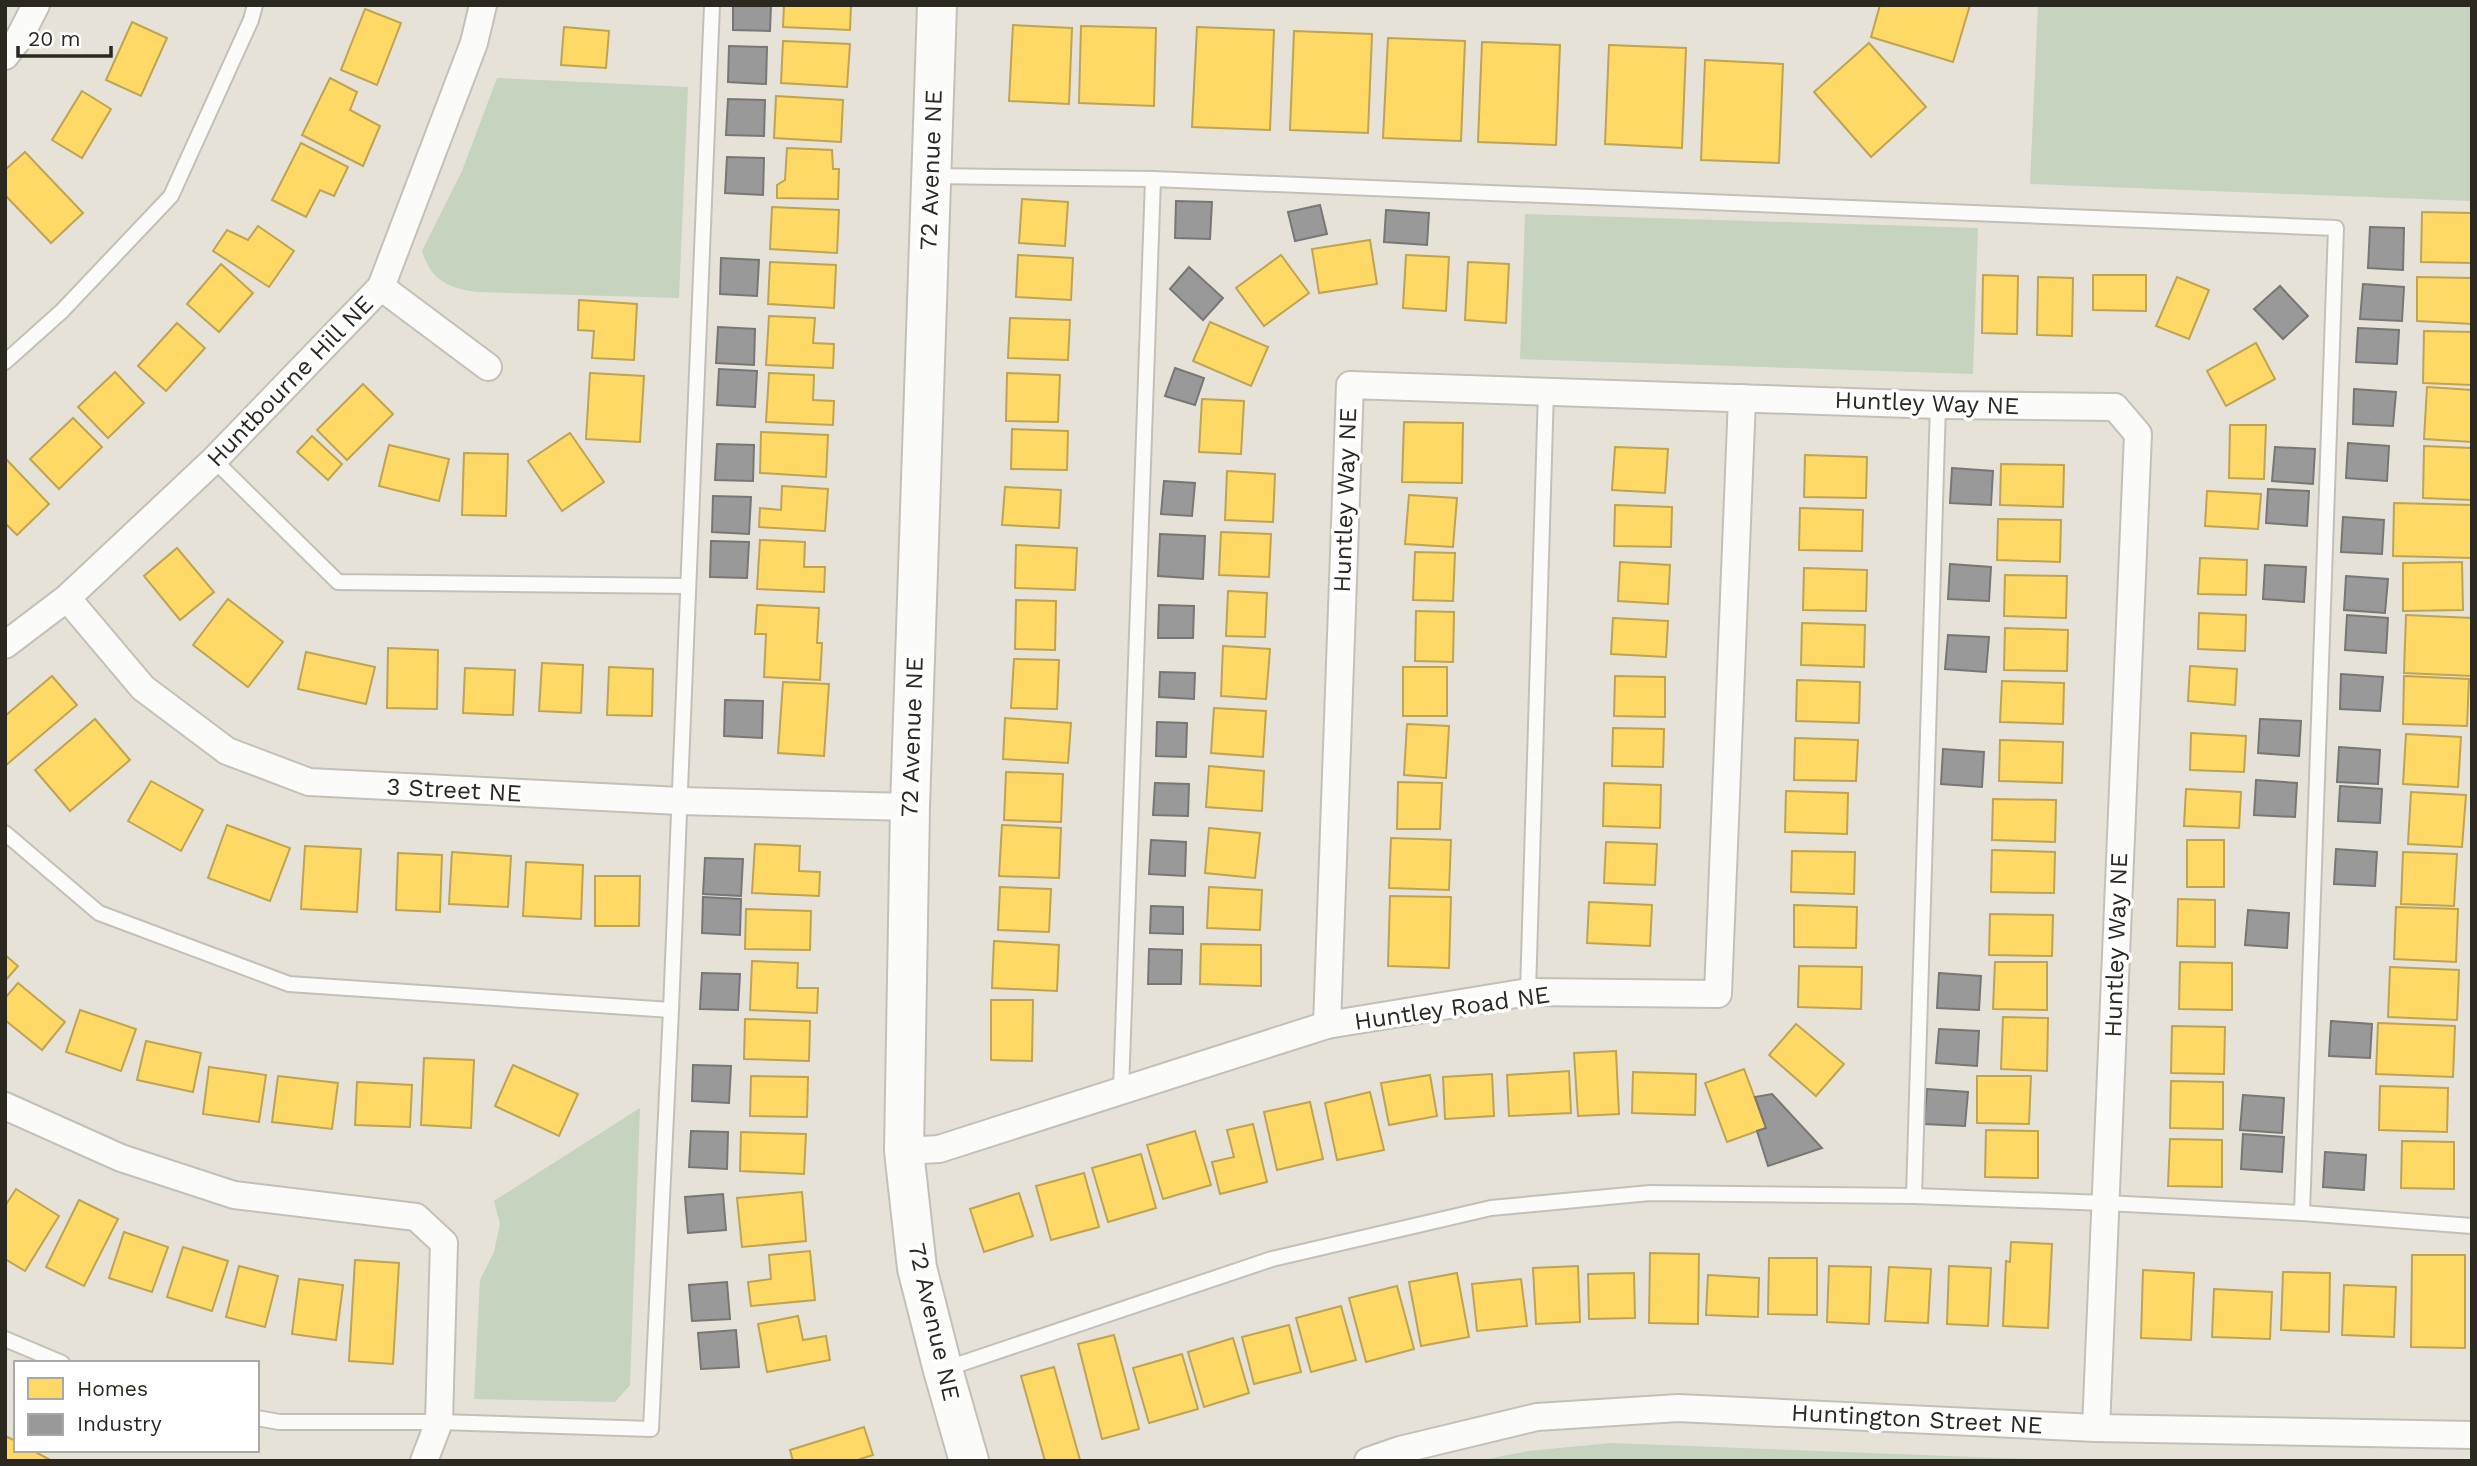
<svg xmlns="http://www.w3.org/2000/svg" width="2477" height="1466" font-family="'Work Sans',sans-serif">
<rect width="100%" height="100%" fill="#e6e2d7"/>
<g fill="#c6d3be">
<path d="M2038,5h434v196l-442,-17z"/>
<path d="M497,78l191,9 -9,211 -201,-6c-31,-4 -46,-11 -56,-41l40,-80z"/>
<path d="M1525,214l453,14 -5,146 -453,-15z"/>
<path d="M640,1108l-10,277 -15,17 -141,-3 6,-119 14,-28 6,-28 -6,-23z"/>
<path d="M1611,1443l465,18h-599l51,-10z"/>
</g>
<g fill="#ffd966" stroke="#bfa451" stroke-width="2">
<path d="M784,5h67l-1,25 -67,-3z"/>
<path d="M1880,5h90l-17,57 -82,-25z"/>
<path d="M365,9l36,14 -24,62 -36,-15z"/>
<path d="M132,22l35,16 -26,58 -35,-16z"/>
<path d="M1013,25l59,3 -3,76 -60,-3z"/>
<path d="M1081,26l75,2 -2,78 -75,-3z"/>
<path d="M564,27l45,4 -3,37 -45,-3z"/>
<path d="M1197,27l77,3 -4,100 -78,-3z"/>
<path d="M1294,31l78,3 -4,99 -78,-3z"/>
<path d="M1388,38l77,3 -4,100 -78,-3z"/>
<path d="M783,41l67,3 -3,43 -66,-4z"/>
<path d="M1482,42l78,3 -4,100 -78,-3z"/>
<path d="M1869,43l57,64 -55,50 -57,-65z"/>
<path d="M1609,45l77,3 -4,100 -77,-4z"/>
<path d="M1705,60l78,4 -4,99 -78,-3z"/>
<path d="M330,78l27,14 -7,18 30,16 -17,40 -61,-31z"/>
<path d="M82,91l29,18 -29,49 -30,-18z"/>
<path d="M776,96l67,4 -2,42 -67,-4z"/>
<path d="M301,143l47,24 -14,29 -14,-6 -14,27 -34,-17z"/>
<path d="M787,148l45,2 1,19h6l-1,30 -61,-1v-13l8,-5z"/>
<path d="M25,152l58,61 -32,30 -46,-48v-25z"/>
<path d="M1022,199l46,3 -3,44 -46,-3z"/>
<path d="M772,207l67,3 -2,43 -67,-4z"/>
<path d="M2422,212l50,1v50l-51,-1z"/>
<path d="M258,226l36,25 -25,36 -56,-36 14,-21 21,10z"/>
<path d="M1370,240l7,44 -58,9 -7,-44z"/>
<path d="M1018,255l55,3 -2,42 -55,-3z"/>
<path d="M1281,255l28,38 -45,33 -28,-38z"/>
<path d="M1406,255l43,2 -3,54 -43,-3z"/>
<path d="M770,262l66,3 -2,43 -66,-4z"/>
<path d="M1468,262l41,2 -3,59 -41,-3z"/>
<path d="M221,264l32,29 -34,39 -32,-28z"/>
<path d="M1983,275l35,1 -1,58 -35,-1z"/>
<path d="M2093,275h53v36l-53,-1z"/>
<path d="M2038,277l35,1 -1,58 -35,-1z"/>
<path d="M2177,277l32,13 -20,49 -33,-13z"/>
<path d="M2417,277l55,1v46l-55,-3z"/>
<path d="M579,300l58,4 -3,56 -42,-2 2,-27 -16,-1z"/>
<path d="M769,316l46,2 -2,25 21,1 -1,24 -67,-3z"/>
<path d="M1010,318l60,2 -2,40 -60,-2z"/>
<path d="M1210,322l58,25 -17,39 -58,-25z"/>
<path d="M177,323l28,25 -39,43 -28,-25z"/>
<path d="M2424,331l48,1v53l-49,-2z"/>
<path d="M2256,343l19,36 -49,27 -19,-35z"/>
<path d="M115,372l29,31 -36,35 -30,-31z"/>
<path d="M590,373l54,3 -4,66 -54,-3z"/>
<path d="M769,373l45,2 -1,25 21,1 -1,24 -67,-3z"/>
<path d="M1007,373l53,2 -2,47 -52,-1z"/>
<path d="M363,384l30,30 -46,46 -30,-30z"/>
<path d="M2427,387l45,3v52l-48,-3z"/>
<path d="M1202,399l42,2 -3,53 -42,-2z"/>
<path d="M73,418l29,29 -43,42 -29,-30z"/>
<path d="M1404,422l59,1 -1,60 -60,-1z"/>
<path d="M2230,425h36l-2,54 -35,-1z"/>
<path d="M1012,429l56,2 -1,39 -56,-1z"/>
<path d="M761,432l67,3 -2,42 -66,-4z"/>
<path d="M570,433l34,49 -42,29 -34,-50z"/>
<path d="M312,436l30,28 -14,16 -31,-28z"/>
<path d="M389,445l60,14 -10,42 -60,-15z"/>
<path d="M2424,446l48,2v52l-49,-2z"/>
<path d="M1615,447l53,2 -3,44 -53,-3z"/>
<path d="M464,453l44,1 -2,62 -44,-1z"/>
<path d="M1805,455l62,2 -1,41 -62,-1z"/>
<path d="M5,458l44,46 -32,31 -12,-12z"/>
<path d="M2001,464l63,1 -1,42 -63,-2z"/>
<path d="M1227,471l48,3 -2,48 -48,-2z"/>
<path d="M782,486l46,3 -3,42 -66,-4 1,-19 21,2z"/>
<path d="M1005,487l56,3 -2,38 -57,-3z"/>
<path d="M2207,491l54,3 -3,35 -53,-3z"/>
<path d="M1409,495l48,3 -4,49 -48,-3z"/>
<path d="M2394,503l78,2v53l-79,-2z"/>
<path d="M1615,505l57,2 -1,40 -57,-1z"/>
<path d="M1800,508l63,2 -1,41 -63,-1z"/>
<path d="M1998,519l63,1 -1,42 -63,-2z"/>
<path d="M1221,532l50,2 -2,43 -50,-2z"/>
<path d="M760,540l45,2 -1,25h21l-1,25 -67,-3z"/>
<path d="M1016,545l61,3 -2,42 -60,-2z"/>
<path d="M177,548l37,44 -34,28 -36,-44z"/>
<path d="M1415,552l40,1 -2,48 -40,-1z"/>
<path d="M2200,558l47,2 -1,35 -48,-1z"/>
<path d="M1620,562l50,3 -2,39 -50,-3z"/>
<path d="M2462,562l1,48 -60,1v-48z"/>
<path d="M1804,568l63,2 -1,41 -63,-1z"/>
<path d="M2005,575l62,1 -1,42 -62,-2z"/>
<path d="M1228,591l39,2 -2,44 -39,-1z"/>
<path d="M228,599l55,43 -35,45 -55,-42z"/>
<path d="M1016,600l40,1 -1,49 -40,-1z"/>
<path d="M757,605l62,3 -2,35h5l-2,37 -56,-3 2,-43h-11z"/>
<path d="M1416,611l38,1 -1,50 -38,-1z"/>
<path d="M2199,613l47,2 -1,36 -47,-2z"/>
<path d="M2406,615l66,3v58l-68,-3z"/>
<path d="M1613,618l55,3 -2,36 -55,-3z"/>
<path d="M1802,623l63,2 -1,42 -63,-2z"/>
<path d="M2005,628l63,2 -1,41 -63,-1z"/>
<path d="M1223,646l47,3 -4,50 -45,-3z"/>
<path d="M388,648l50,2 -1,59 -50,-1z"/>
<path d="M306,652l69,15 -9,37 -68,-15z"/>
<path d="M1014,659l45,1 -2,49 -46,-1z"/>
<path d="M542,663l41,2 -2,48 -42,-2z"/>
<path d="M2190,666l47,3 -2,36 -47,-4z"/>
<path d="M609,667l44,2 -1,47 -45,-1z"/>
<rect x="1403" y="667" width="44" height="49"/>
<path d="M465,668l50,2 -2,45 -50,-2z"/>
<path d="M52,676l25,29 -72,61v-50z"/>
<path d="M1615,676l50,1v40l-51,-1z"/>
<path d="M2404,676l65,3 -2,47 -64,-2z"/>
<path d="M1797,680l63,2 -1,41 -63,-2z"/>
<path d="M2002,681l62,2 -1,41 -63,-2z"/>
<path d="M783,682l46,2 -5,72 -46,-3z"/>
<path d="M1214,708l52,3 -3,46 -52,-4z"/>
<path d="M1005,718l66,5 -3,40 -65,-4z"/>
<path d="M95,719l35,41 -60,51 -35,-41z"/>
<path d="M1407,724l42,2 -3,52 -42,-3z"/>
<path d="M1613,728l51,1 -1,38 -51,-1z"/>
<path d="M2191,733l55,3 -2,36 -54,-2z"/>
<path d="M2406,734l55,3 -3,50 -55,-3z"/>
<path d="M1795,738l63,2 -2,41 -62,-1z"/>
<path d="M2000,740l63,2 -1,41 -63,-2z"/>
<path d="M1209,766l55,5 -2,40 -56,-4z"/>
<path d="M1006,772l57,2 -2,48 -57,-2z"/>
<path d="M151,781l52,29 -22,41 -53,-30z"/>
<path d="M1398,782l44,1 -2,46h-43z"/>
<path d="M1604,783l57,2 -1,43 -57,-2z"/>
<path d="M2186,789l55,3 -2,36 -55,-2z"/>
<path d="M1786,791l62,2 -1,41 -62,-2z"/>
<path d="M2411,792l55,3 -4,52 -54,-3z"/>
<path d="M1993,799l63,1 -1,42 -63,-2z"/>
<path d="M227,825l63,23 -20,53 -62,-23z"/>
<path d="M1002,825l59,3 -2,50 -60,-2z"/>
<path d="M1209,828l51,5 -5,45 -50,-5z"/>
<path d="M1391,838l60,2 -2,50 -60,-2z"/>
<rect x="2187" y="840" width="37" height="47"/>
<path d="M1606,842l51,2 -2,41 -51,-2z"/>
<path d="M755,844l45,2 -1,25 21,1 -1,24 -67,-3z"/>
<path d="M305,846l56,3 -4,63 -56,-3z"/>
<path d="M1992,850l63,2 -1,41 -63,-1z"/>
<path d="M1792,851l63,1 -1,42 -63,-2z"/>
<path d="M452,852l59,4 -3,51 -59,-3z"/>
<path d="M2403,852l54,2 -3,52 -53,-2z"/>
<path d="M398,853l44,2 -2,57 -44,-2z"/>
<path d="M526,862l57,3 -2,54 -58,-3z"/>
<path d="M595,876h45l-1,50h-44z"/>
<path d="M1000,887l51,2 -2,43 -51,-2z"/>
<path d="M1209,887l53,3 -2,40 -53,-2z"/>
<path d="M1390,896l61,1 -2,71 -61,-2z"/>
<path d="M2178,899l37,1v47l-38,-1z"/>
<path d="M1589,902l63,3 -2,41 -63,-3z"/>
<path d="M1794,905l63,2 -1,41 -62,-1z"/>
<path d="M2396,907l62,2 -2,53 -62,-3z"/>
<path d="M746,909l65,2 -1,39 -65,-1z"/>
<path d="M1990,914l63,1 -1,41 -63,-1z"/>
<path d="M994,941l65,4 -2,46 -65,-3z"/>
<path d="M1201,944l60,1v41l-61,-2z"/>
<path d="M5,955l13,11 -13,15z"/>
<path d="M752,961l46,2 -1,25h21l-1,25 -67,-3z"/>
<path d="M1995,962h52v48l-54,-1z"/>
<path d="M2180,962l52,1v47l-53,-1z"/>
<path d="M1799,966l63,1 -1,42 -63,-2z"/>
<path d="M2390,967l69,3 -2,50 -69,-3z"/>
<path d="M18,983l47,39 -23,28 -37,-30v-22z"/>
<path d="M991,1000h42l-1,61 -41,-1z"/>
<path d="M80,1010l56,19 -15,42 -55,-19z"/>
<path d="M2003,1017l45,1 -1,53 -46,-2z"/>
<path d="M745,1019l65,2 -1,40 -65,-2z"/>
<path d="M2378,1023l77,3 -2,51 -77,-3z"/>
<path d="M1796,1024l48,40 -28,32 -47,-41z"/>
<path d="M2172,1026l53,1 -1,47 -53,-1z"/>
<path d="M146,1041l55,12 -8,39 -56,-12z"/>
<path d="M1616,1051l3,63 -41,2 -4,-63z"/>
<path d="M424,1058l50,2 -3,68 -50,-3z"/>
<path d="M513,1065l65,29 -19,42 -64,-30z"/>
<path d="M209,1067l57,8 -7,47 -56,-8z"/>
<path d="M1744,1069l22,59 -39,14 -22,-59z"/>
<path d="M1569,1071l2,42 -62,3 -2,-41z"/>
<path d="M1633,1072l63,2 -1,41 -63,-2z"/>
<path d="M1492,1074l2,42 -49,3 -2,-42z"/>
<path d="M1430,1075l7,41 -48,9 -8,-42z"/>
<path d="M278,1076l60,7 -6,46 -60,-7z"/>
<path d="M751,1076l57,1 -1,40 -57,-1z"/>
<path d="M1977,1076h54l-2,48 -52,-1z"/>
<path d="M2171,1081l52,1v47l-53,-1z"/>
<path d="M357,1082l55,3 -2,42 -55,-2z"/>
<path d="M2380,1086l68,2 -1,44 -68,-2z"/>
<path d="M1370,1092l14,58 -47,10 -12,-57z"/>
<path d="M1310,1102l13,57 -46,11 -13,-58z"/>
<path d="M1253,1124l14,58 -47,12 -8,-32 22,-5 -7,-27z"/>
<path d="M1986,1130l52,1v47l-53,-1z"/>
<path d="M1195,1131l16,54 -48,14 -16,-54z"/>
<path d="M741,1132l65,2 -2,40 -64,-3z"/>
<path d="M2170,1139l52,1v47l-54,-1z"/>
<path d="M2402,1141l52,1v47l-53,-1z"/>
<path d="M1141,1154l15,54 -48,14 -16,-54z"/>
<path d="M1084,1173l15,54 -48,13 -15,-54z"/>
<path d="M16,1189l43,27 -34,55 -20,-12v-53z"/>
<path d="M802,1192l4,49 -64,6 -5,-49z"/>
<path d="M1019,1193l14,43 -49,16 -14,-43z"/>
<path d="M79,1200l39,19 -34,67 -38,-19z"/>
<path d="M124,1232l44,15 -16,45 -43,-14z"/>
<path d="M2011,1242l41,2 -4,84 -45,-2 3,-65 4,1z"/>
<path d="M183,1247l45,14 -16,50 -45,-14z"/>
<path d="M810,1251l5,49 -64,6 -3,-24 23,-3 -2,-24z"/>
<path d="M1650,1253l49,1 -1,70 -49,-1z"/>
<path d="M2412,1255h53v93l-54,-1z"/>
<path d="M1769,1258h48v57l-49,-1z"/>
<path d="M355,1260l44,3 -6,101 -44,-3z"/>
<path d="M239,1266l39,10 -13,51 -39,-10z"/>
<path d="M1578,1266l2,56 -44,2 -3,-56z"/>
<path d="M1829,1266l42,1 -2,57 -42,-2z"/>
<path d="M1949,1266l42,2 -3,58 -41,-2z"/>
<path d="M1889,1267l42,2 -3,54 -43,-2z"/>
<path d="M2143,1270l51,3 -3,67 -50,-2z"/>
<path d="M2283,1272l47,1 -1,59 -48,-2z"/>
<path d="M1457,1273l12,64 -48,9 -12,-64z"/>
<path d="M1634,1273l1,45 -46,1 -1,-45z"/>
<path d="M1708,1275l51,3 -1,39 -52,-2z"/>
<path d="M299,1279l44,6 -7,55 -44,-6z"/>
<path d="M1521,1279l6,47 -50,5 -5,-47z"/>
<path d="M2344,1285l52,2 -2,50 -52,-2z"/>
<path d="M1397,1286l17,63 -48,13 -17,-64z"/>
<path d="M2214,1289l58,3 -2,47 -58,-2z"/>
<path d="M1341,1306l15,54 -45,12 -15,-54z"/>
<path d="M798,1316l5,24 23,-4 4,24 -63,12 -9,-48z"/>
<path d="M1289,1325l12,47 -47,12 -12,-47z"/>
<path d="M1114,1335l25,94 -37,10 -24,-95z"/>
<path d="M1233,1338l16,55 -45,14 -16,-55z"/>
<path d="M1182,1354l16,55 -49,14 -16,-55z"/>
<path d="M1054,1367l26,93 -2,1h-33l-24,-85z"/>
<path d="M864,1427l9,28 -13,4 1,2h-68l-3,-11z"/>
<path d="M5,1436l11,5v9h16l20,11h-47z"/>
</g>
<g fill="#999" stroke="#787775" stroke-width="2">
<path d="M733,5h38l-1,26 -37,-1z"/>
<path d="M729,46l38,1 -1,37 -38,-2z"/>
<path d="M728,99l37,1 -1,36 -38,-1z"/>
<path d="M727,157l37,1 -1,37 -38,-2z"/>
<path d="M1176,201l36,1 -2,37 -35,-1z"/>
<path d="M1320,205l7,29 -32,7 -7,-29z"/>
<path d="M1386,210l43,3 -2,32 -43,-3z"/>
<path d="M2370,227l34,1 -1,42 -35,-2z"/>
<path d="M721,258l38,2 -2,36 -37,-2z"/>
<path d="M1189,267l34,31 -20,22 -33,-31z"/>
<path d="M2363,284l41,3 -2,34 -42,-2z"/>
<path d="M2280,286l28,30 -25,23 -29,-30z"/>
<path d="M718,327l37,2 -1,36 -38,-2z"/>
<path d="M2358,328l41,2 -2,34 -41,-2z"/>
<path d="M1175,368l29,10 -9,27 -30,-9z"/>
<path d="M719,369l38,2 -2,36 -38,-2z"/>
<path d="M2354,389l42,3 -3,34 -40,-2z"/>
<path d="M2348,443l41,3 -2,35 -41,-3z"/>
<path d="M717,444l37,1 -1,36 -38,-1z"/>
<path d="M2275,447l40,2 -2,35 -41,-3z"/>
<path d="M1952,468l41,3 -2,34 -41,-2z"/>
<path d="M1164,481l31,2 -3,33 -31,-2z"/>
<path d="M2268,489l41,2 -2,35 -41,-3z"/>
<path d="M713,496l38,1 -2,37 -37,-2z"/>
<path d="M2343,517l41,3 -2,34 -41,-2z"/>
<path d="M1160,534l45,2 -2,43 -45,-3z"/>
<path d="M711,541l38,1 -2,36 -37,-1z"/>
<path d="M1950,564l41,3 -2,34 -41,-2z"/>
<path d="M2265,565l41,2 -2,35 -41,-3z"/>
<path d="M2346,576l42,3 -3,34 -41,-3z"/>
<path d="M1159,605l35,1 -1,32h-35z"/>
<path d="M2347,615l41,3 -2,35 -41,-3z"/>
<path d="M1948,635l41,2 -3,35 -41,-3z"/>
<path d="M1160,672l35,1 -1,26 -35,-2z"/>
<path d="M2341,674l42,3 -3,34 -40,-2z"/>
<path d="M725,700l38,1 -1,37 -38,-2z"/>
<path d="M2260,719l41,2 -2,35 -41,-3z"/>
<path d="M1157,722l30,1 -1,34 -30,-1z"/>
<path d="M2339,747l41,3 -2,34 -41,-2z"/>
<path d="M1943,749l41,3 -2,35 -41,-3z"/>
<path d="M2256,780l41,3 -2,34 -41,-2z"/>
<path d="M1155,783l34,1 -1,32 -35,-1z"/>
<path d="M2340,786l42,3 -2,34 -42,-2z"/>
<path d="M1151,840l35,2 -1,34 -36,-2z"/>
<path d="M2336,849l41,3 -2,34 -41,-2z"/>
<path d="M705,858l38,1 -2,37 -38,-2z"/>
<path d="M703,897l38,2 -1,36 -38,-2z"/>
<path d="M1151,906l32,1v27l-33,-1z"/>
<path d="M2248,910l41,3 -2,35 -42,-3z"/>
<path d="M1149,949l33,1 -1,34h-33z"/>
<path d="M702,973l38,1 -2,36 -38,-1z"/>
<path d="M1939,973l42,3 -2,34 -42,-2z"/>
<path d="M2331,1021l41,3 -2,34 -41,-2z"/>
<path d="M1939,1029l40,2 -2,35 -41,-3z"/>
<path d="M693,1065l38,1 -2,37 -37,-2z"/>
<path d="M1927,1089l41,3 -3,34 -41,-2z"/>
<path d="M1772,1094l50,54 -54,18 -11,-35 9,-3 -11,-31z"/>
<path d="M2243,1095l41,3 -2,35 -42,-3z"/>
<path d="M691,1131l37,1 -1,37 -38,-2z"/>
<path d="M2243,1134l41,3 -2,35 -41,-3z"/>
<path d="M2325,1152l41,3 -2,35 -41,-3z"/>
<path d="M723,1194l3,36 -38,3 -3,-36z"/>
<path d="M727,1282l3,37 -38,2 -3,-36z"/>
<path d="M736,1330l3,37 -38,2 -3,-36z"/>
</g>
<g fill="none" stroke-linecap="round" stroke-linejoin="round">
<defs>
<g id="lane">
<path d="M932,176l221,3 1183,49 -34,985"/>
<path d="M5,362l57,-51 109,-115 80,-176 4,-15"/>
<path d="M214,460l124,122 350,4"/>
<path d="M5,833l94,80 190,71 382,26"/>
<path d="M1528,992l18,-602"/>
<path d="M1121,1090l32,-911"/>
<path d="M1914,1196l24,-791"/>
<path d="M5,1339l57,24"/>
<path d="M945,1369l327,-110 219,-51 159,-15 264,3 191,7 197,10 170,13"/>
<path d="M257,1418l22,4h160l212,7 20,-419 41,-1005"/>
</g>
<g id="street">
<path d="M5,56l14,-18 17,-33"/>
<path d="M381,287l107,80"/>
<path d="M67,598l76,90 84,63 82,31 371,19 230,6"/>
<path d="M5,645l62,-47 147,-138 167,-173 93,-244 9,-38"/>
<path d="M1327,1025l23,-640 588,20 177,2 23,27 -42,994"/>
<path d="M5,1106l116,52 113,37 182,22 28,26 -5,179 -15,39"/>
<path d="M904,1151l35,-2 388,-124 201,-33 190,2 24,-596"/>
<path d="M1368,1461l32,-11 137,-33 141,-9 418,20 376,7"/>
</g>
<path id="secondary" d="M937,5l-27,802 -6,344 13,117 26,102 26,91"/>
</defs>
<use href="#lane" stroke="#c4c0b8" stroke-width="18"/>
<use href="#street" stroke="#c4c0b8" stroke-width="30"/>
<use href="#secondary" stroke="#c4c0b8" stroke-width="42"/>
<use href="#lane" stroke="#fbfbf9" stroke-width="14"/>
<use href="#street" stroke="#fbfbf9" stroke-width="26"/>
<use href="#secondary" stroke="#fbfbf9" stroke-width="38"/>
</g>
<g text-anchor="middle" stroke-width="7" stroke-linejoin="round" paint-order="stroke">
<g font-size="24" fill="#2b2820" stroke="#fff">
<text transform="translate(931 170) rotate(-88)" y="8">72 Avenue NE</text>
<text transform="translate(290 381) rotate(-46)" y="8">Huntbourne Hill NE</text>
<text transform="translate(1927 403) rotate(2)" y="8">Huntley Way NE</text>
<text transform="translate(1345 500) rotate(-88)" y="8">Huntley Way NE</text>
<text transform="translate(912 737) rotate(-88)" y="8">72 Avenue NE</text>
<text transform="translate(454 790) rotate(3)" y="8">3 Street NE</text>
<text transform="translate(2116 945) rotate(-88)" y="8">Huntley Way NE</text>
<text transform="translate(1452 1008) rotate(-8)" y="8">Huntley Road NE</text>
<text transform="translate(934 1322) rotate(77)" y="8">72 Avenue NE</text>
<text transform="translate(1917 1419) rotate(3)" y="8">Huntington Street NE</text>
</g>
</g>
<rect width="2477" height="1466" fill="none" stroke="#2b2820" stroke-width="14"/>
<rect x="14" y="1361" width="245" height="91" fill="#ffffff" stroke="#aaa9a6" stroke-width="2"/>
<rect x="28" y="1378" width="35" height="21" fill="#ffd966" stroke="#aaa9a6" stroke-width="2"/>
<text x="77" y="1396" font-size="21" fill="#2b2820">Homes</text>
<rect x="28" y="1414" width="35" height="21" fill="#999999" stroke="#aaa9a6" stroke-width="2"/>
<text x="77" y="1431" font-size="21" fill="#2b2820">Industry</text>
<path d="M18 46v10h93v-10" fill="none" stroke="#2b2820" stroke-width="3.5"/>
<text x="28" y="46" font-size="21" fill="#2b2820" stroke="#ffffff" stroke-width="5" paint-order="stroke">20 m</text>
</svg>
